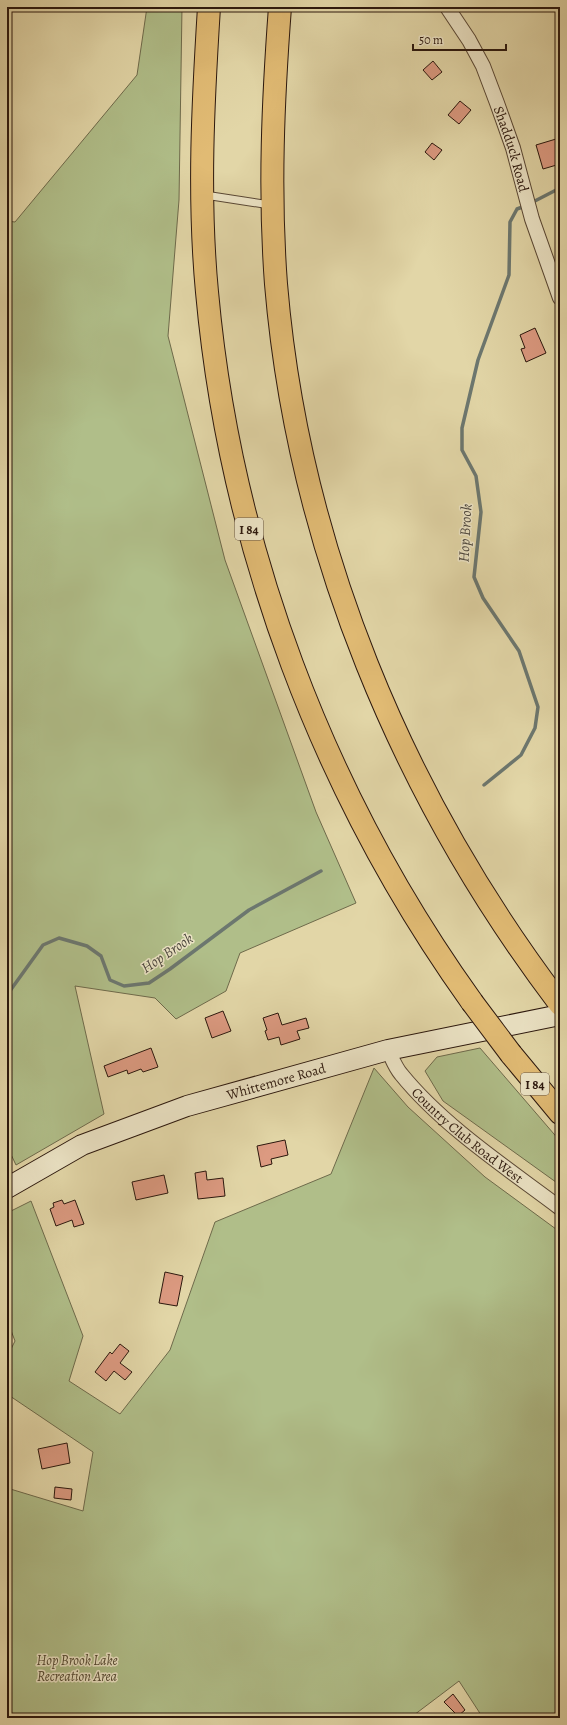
<svg xmlns="http://www.w3.org/2000/svg" width="567" height="1725" font-family="Alegreya,serif">
<rect width="100%" height="100%" fill="#e2d6a7"/>
<filter id="stains"><feTurbulence type="fractalNoise" baseFrequency=".005" numOctaves="4"/><feColorMatrix values="0 0 0 0 .2 0 0 0 0 .09 0 0 0 0 .02 0 0 0 .5 -.17"/></filter>
<radialGradient id="worn" r=".72"><stop offset=".6" stop-color="#630" stop-opacity="0"/><stop offset="1" stop-color="#630" stop-opacity=".3"/></radialGradient>
<g fill="#b0be89" stroke="#6e6a4b">
<path d="M147,7h35l-3,193 -11,136 57,224 91,252 40,91 -116,50 -14,38 -50,28 -21,-21 -80,-12 29,128 -88,51 -9,-19v-925l8,1 122,-147z"/>
<path d="M480,1048l80,93v44l-117,-84 -18,-30 12,-14z"/>
<path d="M374,1068l34,39 77,70 75,55v486h-77l-24,-37 -49,37h-403v-230l76,23 10,-59 -86,-58v-37l8,-16 -8,-21v-107l24,-12 52,135 -14,45 51,33 50,-64 45,-128 116,-48z"/>
</g>
<g fill="none" stroke-linecap="round" stroke-linejoin="round">
<g stroke="#6c776f" stroke-width="3.5">
<path d="M531,203l29,-15"/>
<path d="M484,785l37,-30 14,-27 3,-21 -19,-56 -36,-53 -9,-21 7,-65 -5,-36 -14,-26v-22l16,-68 31,-85 1,-53 7,-13 8,-3"/>
<path d="M7,995l36,-50 16,-7 28,8 14,10 9,24 14,6 25,-3 21,-14 79,-59 72,-39"/>
</g>
</g>
<g fill="#dc9a81" stroke="#2b170d">
<path d="M433,61l9,11 -10,8 -9,-10z"/>
<path d="M460,101l11,9 -12,14 -11,-9z"/>
<path d="M556,139l4,15v10l-17,5 -7,-24z"/>
<path d="M432,143l10,7 -8,10 -9,-8z"/>
<path d="M535,328l11,25 -20,9 -5,-13 4,-1 -5,-13z"/>
<path d="M223,1011l8,20 -19,7 -7,-20z"/>
<path d="M278,1013l4,12 24,-7 3,10 -12,3 3,8 -19,6 -2,-8 -11,3 -3,-9 2,-1 -4,-12z"/>
<path d="M151,1048l7,19 -15,5 -2,-3 -13,5 -1,-4 -19,7 -4,-11z"/>
<path d="M285,1140l3,15 -17,4 1,5 -11,3 -4,-21z"/>
<path d="M206,1171l1,9 16,-2 2,18 -27,3 -3,-26z"/>
<path d="M164,1175l4,18 -32,7 -4,-18z"/>
<path d="M62,1200l2,4 11,-4 9,24 -10,3 -2,-7 -16,6 -6,-17 4,-2 -1,-4z"/>
<path d="M165,1272l18,4 -6,30 -18,-3z"/>
<path d="M120,1344l9,7 -9,12 12,9 -7,8 -11,-9 -8,10 -11,-9 15,-20 2,2z"/>
<path d="M67,1443l3,20 -28,6 -4,-20z"/>
<path d="M55,1487l17,2 -1,11 -17,-2z"/>
<path d="M453,1694l12,16 -7,6 -14,-14z"/>
</g>
<g fill="none" stroke-linecap="round" stroke-linejoin="round">
<defs>
<path id="service" d="M205,195l65,10"/>
<g id="minor">
<path id="s1" d="M447,7l22,33 14,26 14,37 16,45 19,71 28,79"/>
<path id="s2" d="M388,1050c4,8 7,17 13,24 42,52 106,94 159,134"/>
</g>
<g id="secondary">
<path id="s3" d="M7,1188l75,-43 105,-39 201,-56 172,-35"/>
</g>
<g id="motorway">
<path d="M209,7c-6,95 -11,190 -2,285 23,255 116,502 265,710"/>
<path d="M280,7c-7,93 -11,184 -4,277 22,262 126,512 284,720"/>
<path d="M511,1054l49,59"/>
</g>
</defs>
<use href="#service" stroke="#594734" stroke-width="9"/>
<use href="#minor" stroke="#594734" stroke-width="16"/>
<use href="#secondary" stroke="#2b170d" stroke-width="22"/>
<use href="#motorway" stroke="#2b170d" stroke-width="24"/>
<use href="#service" stroke="#ece4c6" stroke-width="7"/>
<use href="#minor" stroke="#ece4c6" stroke-width="14"/>
<use href="#secondary" stroke="#ece4c6" stroke-width="20"/>
<use href="#motorway" stroke="#e1bb74" stroke-width="22"/>
<defs>
<path id="motorway-bridge" d="M472,1002l39,52"/>
</defs>
<use href="#motorway-bridge" stroke="#2b170d" stroke-width="24" stroke-linecap="butt"/>
<use href="#motorway-bridge" stroke="#e1bb74" stroke-width="22"/>
</g>
<g text-anchor="middle" stroke-width="3" stroke-linejoin="round" paint-order="stroke">
<g fill="#ece4c6" stroke="#655444" stroke-width="1">
<rect x="235" y="518" width="28" height="22" rx="3"/>
<rect x="521" y="1073" width="28" height="22" rx="3"/>
</g>
<g font-size="13" font-weight="bold" fill="#2b170d">
<text x="249" y="534">I 84</text>
<text x="535" y="1089">I 84</text>
</g>
<g font-size="14" fill="#2b170d" stroke="#ece4c6">
<text dy="5" stroke="none"><textPath href="#s1" startOffset="157">Shadduck Road</textPath></text>
<text dy="5" stroke="none"><textPath href="#s3" startOffset="291">Whittemore Road</textPath></text>
<text dy="5" stroke="none"><textPath href="#s2" startOffset="118">Country Club Road West</textPath></text>
</g>
<g font-size="14" font-style="italic" fill="#534932" stroke="#ece4c6">
<text x="77" y="1665">Hop Brook Lake<tspan x="77" dy="16">Recreation Area</tspan></text>
</g>
<g font-size="15" font-style="italic" fill="#4c473e" stroke="#ece4c6">
<text transform="translate(465 533) rotate(-87)" y="5">Hop Brook</text>
<text transform="translate(167 953) rotate(-34)" y="5">Hop Brook</text>
</g>
</g>
<rect width="567" height="1725" fill="none" stroke="#e2d6a7" stroke-width="24"/>
<rect x="8" y="8" width="551" height="1709" fill="none" stroke="#2b170d" stroke-width="2"/>
<rect x="12" y="12" width="543" height="1701" fill="none" stroke="#2b170d"/>
<path d="M413 44v6h93v-6" fill="none" stroke="#2b170d" stroke-width="2"/>
<text x="419" y="44" font-size="12" fill="#2b170d" stroke="#ece4c6" stroke-width="3" paint-order="stroke">50 m</text>
<rect width="100%" height="100%" filter="url(#stains)"/>
<rect width="100%" height="100%" fill="url(#worn)"/>
</svg>
